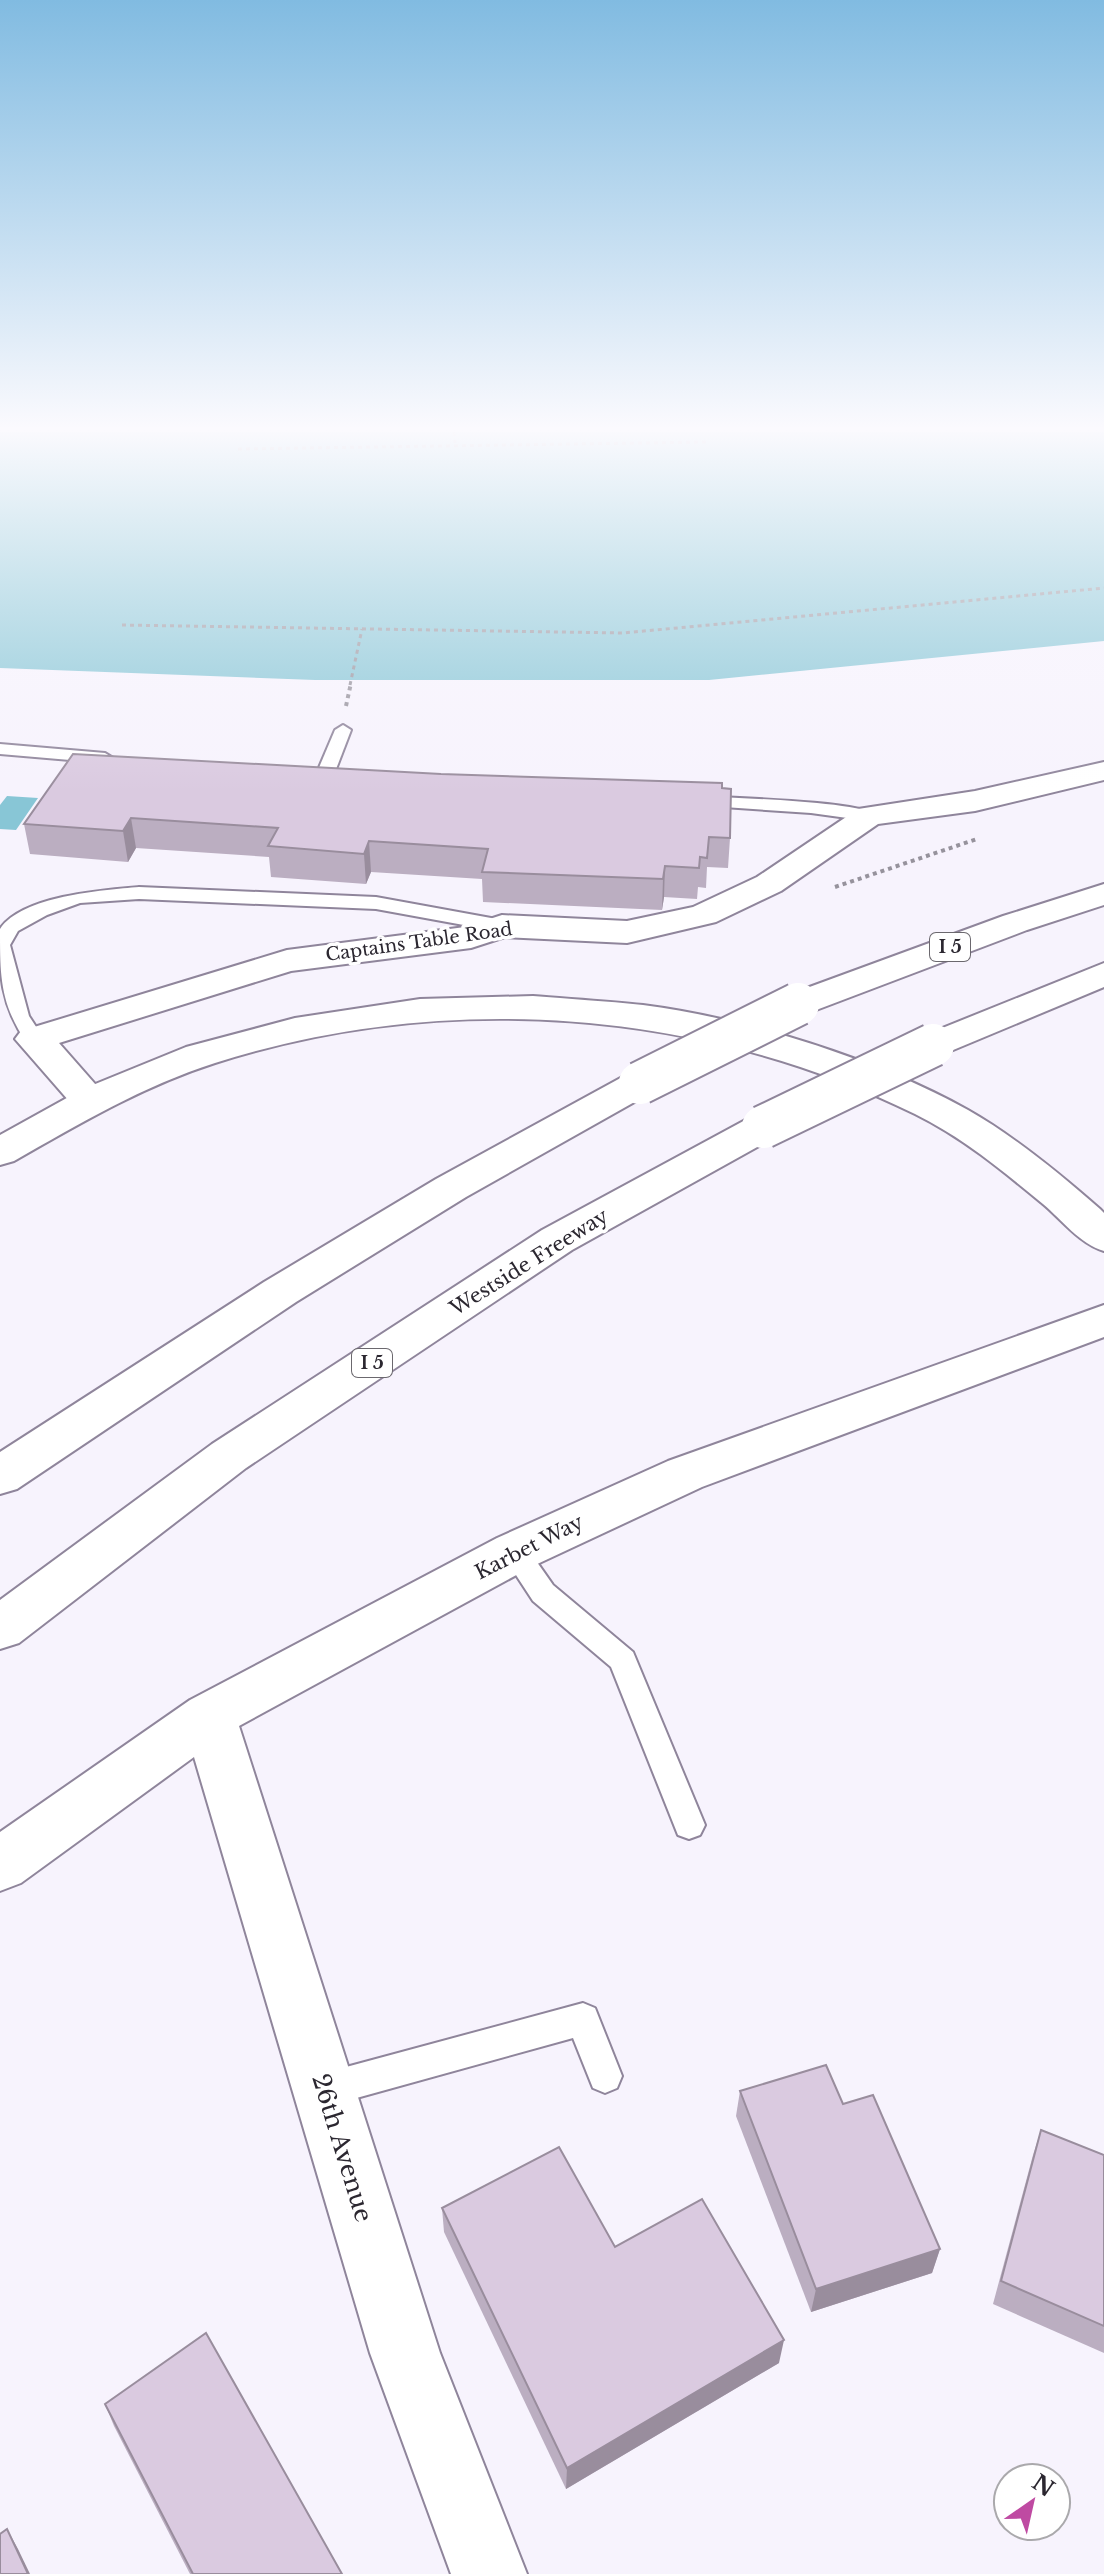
<svg xmlns="http://www.w3.org/2000/svg" width="1104" height="2574" font-family="'Libre Baskerville',serif">
<rect width="100%" height="100%" fill="#f7f3fd"/>
<g fill="#88c6d6">
<path d="M0,432h1104v209l-395,39h-394l-315,-12z"/>
<path d="M7,796l31,2 -22,32 -16,-1v-24z"/>
</g>
<g fill="none" stroke-linecap="round" stroke-linejoin="round">
<defs>
<g id="service">
<path d="M343,725l8,5 -18,47 -3,4h-12l-3,-4 20,-47z"/>
<path d="M0,744l105,9 8,5 -8,5 -105,-9z"/>
<path d="M700,796c29,2 162,5 178,20l-9,5 -58,-8 -117,-8 -3,-4 3,-4z"/>
<path d="M139,887l237,10 126,23 10,6 -10,6 -126,-23 -237,-10 -59,4 -33,12 -29,16 -8,14 19,71 15,23 -3,4h-14c-27,-39 -27,-67 -27,-114 22,-33 102,-39 139,-42z"/>
<path d="M515,1541l10,4 28,40 80,67 72,173 -5,10 -11,4 -11,-4 -67,-168 -78,-66 -32,-49 4,-7z"/>
<path d="M583,2003l12,5 27,68 -5,12 -12,5 -12,-5 -20,-50 -249,69 -12,-5 -5,-12 5,-12 12,-5z"/>
</g>
<g id="minor">
<path d="M1104,762v18l-129,31 -97,13 -97,67 -65,31 -89,21 -122,-6 -34,11 -180,23 -232,72 51,58 -6,8 -14,4 -14,-4 -61,-70 6,-8 266,-81 178,-23 37,-12 125,6 66,-14 64,-30 101,-68 117,-18z"/>
<path d="M1104,1305v32l-402,150 -169,79 -294,160 201,627 87,221h-76l-81,-221 -176,-596 -173,126 -21,8v-59l190,-132 307,-162 171,-77z"/>
</g>
<path id="tertiary" d="M533,996c36,3 73,5 110,9 102,13 234,54 325,105 46,26 91,63 132,99l4,4v38c-24,-7 -42,-31 -61,-47 -40,-33 -81,-67 -128,-90 -216,-106 -471,-124 -700,-51 -72,23 -136,61 -201,98l-14,4v-30l83,-46 103,-42 109,-29 125,-19z"/>
<g id="motorway">
<path d="M1104,884v21l-77,25 -216,82 -13,3 -13,-3 -6,-8 6,-8 218,-80z"/>
<path d="M1104,963v24l-158,66 -13,3 -13,-3 -6,-8 6,-8z"/>
<path d="M640,1071l14,4 5,8 -5,8 -188,106 -170,105 -279,187 -17,5v-42l264,-170 172,-103 190,-104z"/>
<path d="M763,1115l14,3 6,9 -6,9 -205,114 -326,218 -227,175 -19,6v-49l212,-156 330,-214 207,-112z"/>
</g>
</defs>
<use href="#service" stroke="#8f859b" stroke-width="4"/>
<use href="#minor" stroke="#8f859b" stroke-width="4"/>
<use href="#tertiary" stroke="#8f859b" stroke-width="4"/>
<use href="#motorway" stroke="#8f859b" stroke-width="4"/>
<g stroke="#96929c" stroke-width="3" stroke-dasharray="4 4" stroke-linecap="butt">
<path d="M454,432l1,11"/>
<path d="M238,449l468,-7"/>
<path d="M122,625l501,8 481,-45"/>
<path d="M350,685l12,-56"/>
</g>
<g stroke="#96929c" stroke-width="4" stroke-dasharray="4 4" stroke-linecap="butt">
<path d="M346,706l5,-23"/>
<path d="M835,887l142,-48"/>
</g>
<use href="#service" fill="#fff" fill-rule="evenodd"/>
<use href="#minor" fill="#fff" fill-rule="evenodd"/>
<use href="#tertiary" fill="#fff" fill-rule="evenodd"/>
<use href="#motorway" fill="#fff" fill-rule="evenodd"/>
<defs>
<g id="motorway-bridge">
<path d="M640,1083l158,-79"/>
<path d="M763,1127l170,-82"/>
</g>
</defs>
<use href="#motorway-bridge" stroke="#8f859b" stroke-width="46" stroke-linecap="butt"/>
<use href="#motorway-bridge" stroke="#fff" stroke-width="42"/>
</g>
<g fill="#bbaec1">
<path d="M73,754l657,84 -2,30 -21,-1 -1,21 -8,-1 -1,12 -33,-2 -2,13 -179,-8 -1,-23 -111,-7 -5,12 -95,-7 -2,-20 -133,-9 -8,14 -98,-8 -6,-30z"/>
<path d="M740,2091l103,13 97,145 -8,24 -121,39 -75,-196z"/>
<path d="M1041,2130l63,25v198l-111,-49 40,-149z"/>
<path d="M442,2208l173,39 164,116 -213,126 -122,-257z"/>
<path d="M105,2404l237,170h-152l-76,-148z"/>
</g>
<g fill="#998d9d">
<path d="M131,818l5,30 -8,14 -5,-31z"/>
<path d="M369,841l2,31 -5,12 -2,-30z"/>
<path d="M665,866l-1,31 -2,13 1,-31z"/>
<path d="M940,2249l-8,24 -121,39 5,-23z"/>
<path d="M784,2340l-5,23 -213,126 1,-21z"/>
<path d="M7,2529l11,20 12,25h-2z"/>
</g>
<g fill="#dacae0" stroke="#998d9d" stroke-width="2">
<path d="M73,754l368,20 281,9v5l9,1 -1,49 -21,-1 -2,21 -7,-1 -1,11 -34,-2 -2,13 -181,-7 6,-23 -119,-8 -5,13 -96,-8 10,-18 -147,-10 -8,13 -99,-7z"/>
<path d="M826,2065l17,39 30,-9 67,154 -124,40 -76,-198z"/>
<path d="M1041,2130l63,25v171l-103,-45z"/>
<path d="M559,2147l56,100 87,-48 82,141 -217,128 -125,-260z"/>
<path d="M206,2333l136,241h-149l-88,-170z"/>
<path d="M7,2529l21,45h-28v-40z"/>
</g>
<linearGradient id="sky" x2="0" y2="1"><stop stop-color="#81bbe1"/><stop offset="0.54" stop-color="#fbfafe"/><stop offset="1" stop-color="#fbfafe" stop-opacity="0"/></linearGradient>
<rect width="1104" height="793" fill="url(#sky)"/>
<g text-anchor="middle" stroke-width="7" stroke-linejoin="round" paint-order="stroke">
<g font-size="18" fill="#2b2730" stroke="#fff">
<text transform="translate(419 942) rotate(-8)" y="6">Captains Table Road</text>
</g>
<g fill="#fff" stroke="#6b686e" stroke-width="2">
<rect x="930" y="933" width="40" height="28" rx="6"/>
<rect x="352" y="1349" width="40" height="28" rx="6"/>
</g>
<g font-size="18" font-weight="bold" fill="#2b2730">
<text x="950" y="953">I 5</text>
<text x="372" y="1369">I 5</text>
</g>
<g font-size="20" fill="#2b2730" stroke="#fff">
<text transform="translate(529 1262) rotate(-32)" y="7">Westside Freeway</text>
<text transform="translate(529 1547) rotate(-27)" y="7">Karbet Way</text>
</g>
<g font-size="24" fill="#2b2730" stroke="#fff">
<text transform="translate(342 2148) rotate(73)" y="8">26th Avenue</text>
</g>
</g>
<g transform="translate(1032 2502) rotate(34)"><circle r="38" fill="#ffffff" stroke="#aaa9ac" stroke-width="2"/>
<path d="M0-6L14 30L0 20L-14 30Z" fill="#bf4aa2"/>
<text y="-12" font-size="22" font-weight="bold" text-anchor="middle" fill="#2b2730">N</text>
</g>
</svg>
